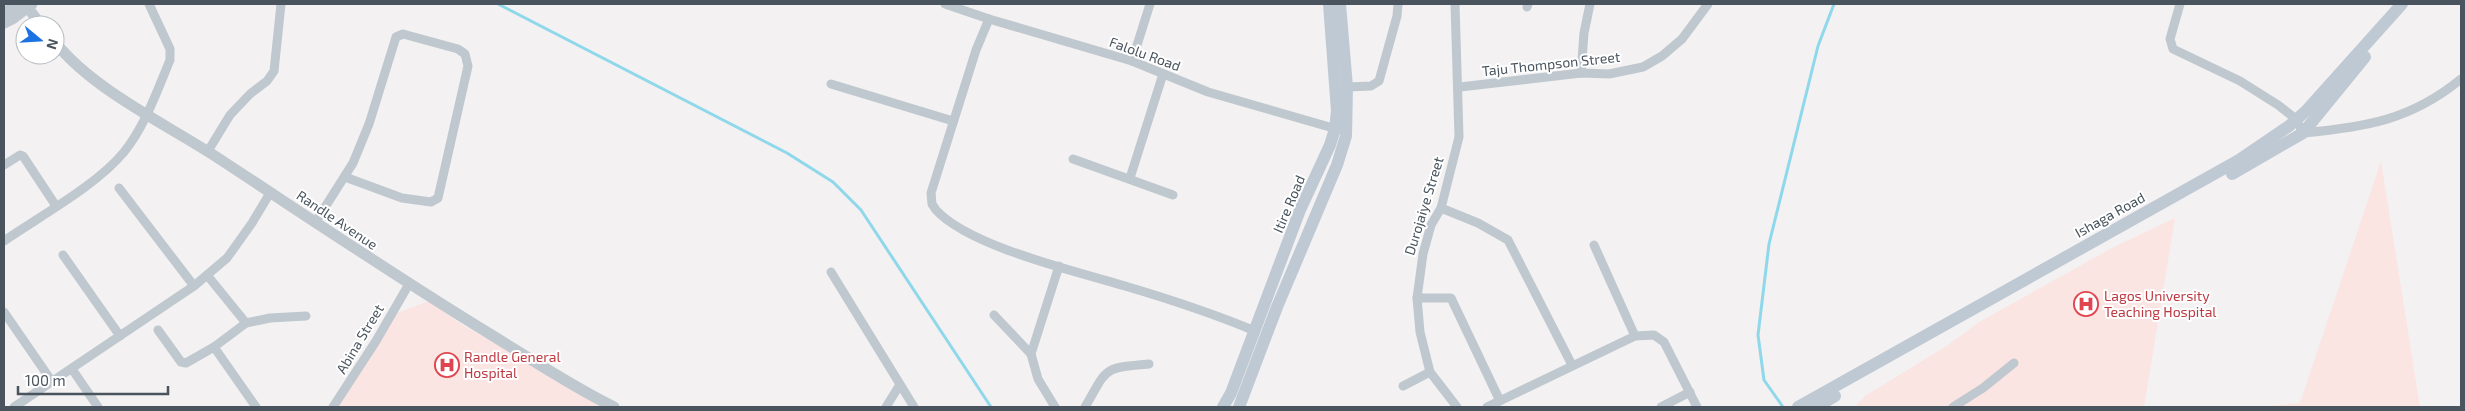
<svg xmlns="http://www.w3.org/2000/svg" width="2465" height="411" font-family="'Exo 2',sans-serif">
<rect width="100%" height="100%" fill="#f3f1f1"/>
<g fill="#fbe5e3">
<path d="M2381,161l39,246h-162l42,-4z"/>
<path d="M2175,218l-31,189h-289l10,-11 83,-51 31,-23 135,-75z"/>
<path d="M429,301l35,25 146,79 -2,2h-279l60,-91z"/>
</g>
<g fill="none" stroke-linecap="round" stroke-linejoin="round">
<g stroke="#8fd8eb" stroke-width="3">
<path d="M498,4l289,149 46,29 28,28 130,197"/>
<path d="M1783,407l-19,-27 -6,-45 11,-91 49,-198 16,-42"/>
</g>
<g stroke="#bfc8cf" stroke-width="9">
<path d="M945,4l44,15 143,42 76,31 132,38"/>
<path d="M1455,4l4,133 -18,71 -10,17 -8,29 -6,44 3,34 10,40 27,35"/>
<path d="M2180,4l-10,35 3,10 67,32 38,24 18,14 7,14c63,-6 108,-13 158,-54"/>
<path d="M1527,7l1,-3"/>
<path d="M989,19l-13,31 -45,143 1,11 4,6c34,37 140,61 189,76 44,13 87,27 130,45"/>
<path d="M1132,61l18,-57"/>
<path d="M1581,73l3,-40 6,-29"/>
<path d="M831,84l122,37"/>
<path d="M1347,87l24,-1 8,-5 18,-65 1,-12"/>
<path d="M1460,87l121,-14 28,1 34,-7 19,-11 20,-17 26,-35"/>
<path d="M208,151l22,-36 20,-21 17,-13 7,-10 7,-67"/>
<path d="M1073,159l100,36"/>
<path d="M4,165l16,-10 3,1 33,50"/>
<path d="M1130,178l33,-104"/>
<path d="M119,188l75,98"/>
<path d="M1441,208l37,15 30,17 64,125"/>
<path d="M315,223l38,-60 16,-39 27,-87 7,-3 55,15 7,5 3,12 -30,132 -7,4 -29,-4 -57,-21"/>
<path d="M4,241c36,-25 92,-55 120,-89 21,-26 33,-61 46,-92v-11l-21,-45"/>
<path d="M1594,245l41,91"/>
<path d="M63,255l57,81"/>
<path d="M831,272l83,135"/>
<path d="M207,275l39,48 24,-5 36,-2"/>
<path d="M1417,298h34l49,103"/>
<path d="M4,312l49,71"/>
<path d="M994,315l37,39"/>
<path d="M158,330l23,32 5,1 28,-16 32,-24"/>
<path d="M214,347l42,60"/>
<path d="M72,369l26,38"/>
<path d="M1403,386l27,-14"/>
<path d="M14,407l180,-121 33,-28 25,-35 18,-30"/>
<path d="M333,407l43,-66 33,-57"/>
<path d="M886,407l13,-21"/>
<path d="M1055,407l-17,-28 -7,-25 28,-88"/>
<path d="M1085,407c23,-39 16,-39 64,-43"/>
<path d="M1487,407l148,-71 19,-1 10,7 33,65"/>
<path d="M1661,407l29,-15"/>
<path d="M1953,407l30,-19 31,-25"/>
</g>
<g stroke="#bfc8cf" stroke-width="11">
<path d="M25,4l16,21"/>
<path d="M4,13l15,-9"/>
<path d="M4,23l10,-5 18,-14"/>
<path d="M55,42c38,48 111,82 163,116 90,59 180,120 272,176 41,25 81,52 124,73"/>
</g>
<g stroke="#bfc9d4" stroke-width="12">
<path d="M2232,174l71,-41 62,-76"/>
<path d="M1223,407l8,-14 69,-183 30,-65 5,-16 2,-18 -8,-107"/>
<path d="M1239,407l38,-100 60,-142 9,-29 1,-49 -7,-83"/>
<path d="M1798,407l441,-247 50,-34 17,-15 96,-107"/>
<path d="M1816,407l19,-11"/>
</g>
</g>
<defs>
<symbol id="hospital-ring" viewBox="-11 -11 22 22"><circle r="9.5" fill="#fff" stroke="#e0444e" stroke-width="1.5"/><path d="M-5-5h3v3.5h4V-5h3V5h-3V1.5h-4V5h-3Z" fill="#e0444e"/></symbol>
</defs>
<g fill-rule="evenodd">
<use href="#hospital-ring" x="2072" y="290" width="28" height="28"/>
<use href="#hospital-ring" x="433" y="351" width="28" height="28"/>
</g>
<g text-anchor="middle" stroke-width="4" stroke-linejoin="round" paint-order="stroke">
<g font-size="14" fill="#49545e" stroke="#fff">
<text transform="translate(1145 54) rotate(20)" y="5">Falolu Road</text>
<text transform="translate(1551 64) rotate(-6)" y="5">Taju Thompson Street</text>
<text transform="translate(1289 204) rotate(-67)" y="5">Itire Road</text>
<text transform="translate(1424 206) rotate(-73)" y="5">Durojaiye Street</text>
<text transform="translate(2110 215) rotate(-29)" y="5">Ishaga Road</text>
<text transform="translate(337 220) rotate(34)" y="5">Randle Avenue</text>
<text transform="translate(360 339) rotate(-59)" y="5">Abina Street</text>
</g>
<g font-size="14" fill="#be3a42" stroke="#fff" text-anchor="start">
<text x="2104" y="301">Lagos University<tspan x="2104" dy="16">Teaching Hospital</tspan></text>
<text x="464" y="362">Randle General<tspan x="464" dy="16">Hospital</tspan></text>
</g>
</g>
<rect width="2465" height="411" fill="none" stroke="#49545e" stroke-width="10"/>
<g transform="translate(40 40) rotate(108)"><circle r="24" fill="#ffffff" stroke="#b6bbbf"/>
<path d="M0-4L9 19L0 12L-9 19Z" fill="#1c72e2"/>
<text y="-8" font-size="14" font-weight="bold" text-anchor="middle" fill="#49545e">N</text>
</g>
<path d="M18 386v8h150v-8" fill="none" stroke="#49545e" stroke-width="2.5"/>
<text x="25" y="386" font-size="15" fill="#49545e" stroke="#ffffff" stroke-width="4" paint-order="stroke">100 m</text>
</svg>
